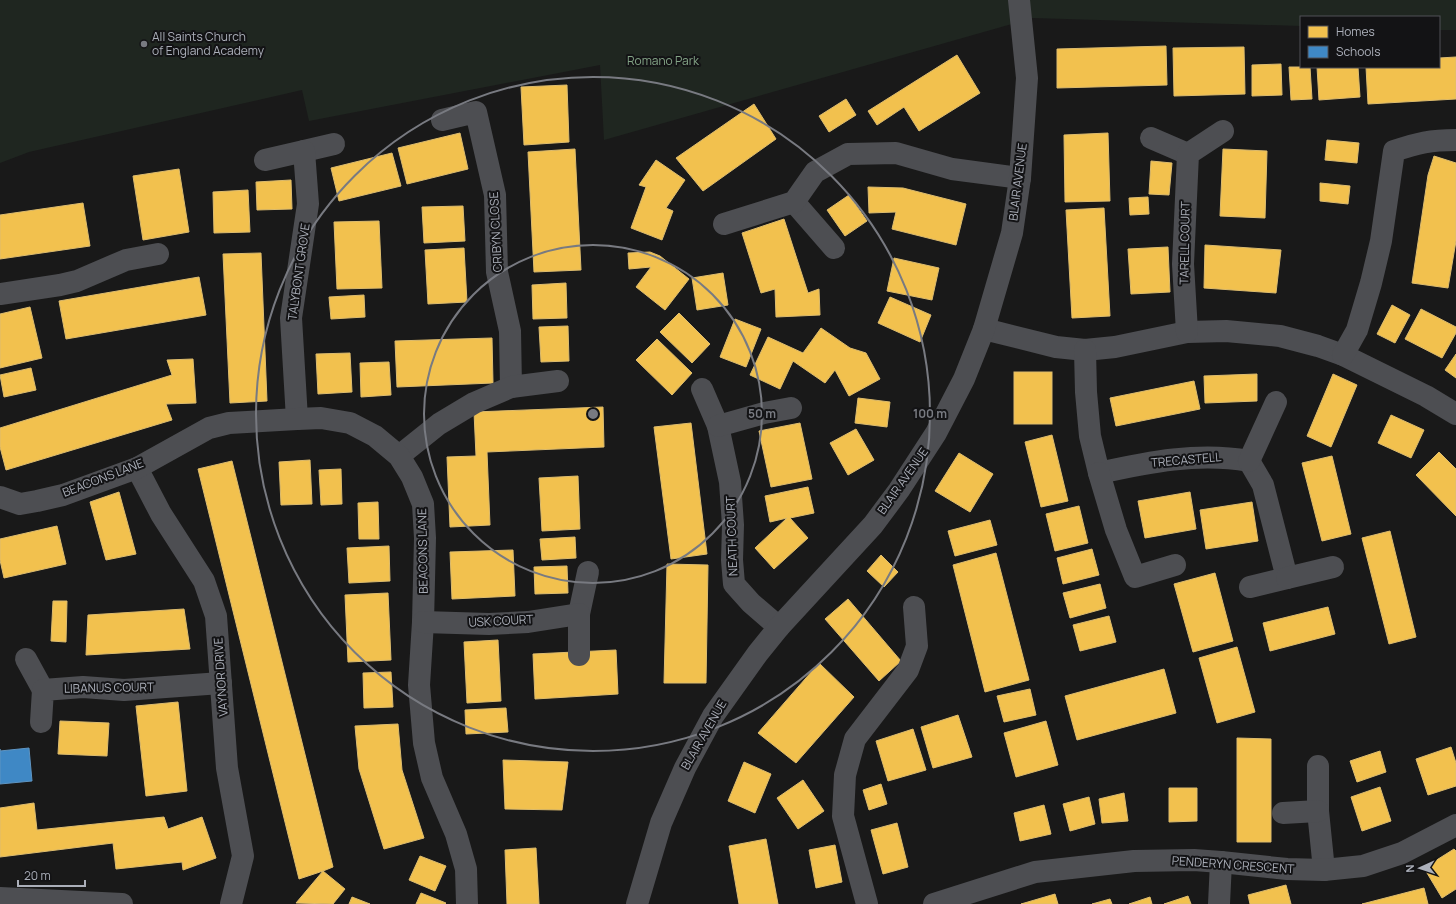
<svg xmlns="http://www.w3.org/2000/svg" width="1456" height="904" font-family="Manrope,sans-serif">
<rect width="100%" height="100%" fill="#191919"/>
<path fill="#1f2620" d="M0,0h1456v30h-17v-13h-138v9l-268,-8 -429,122 -4,-75 -291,56 -7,-31 -273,62 -29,11z"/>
<g fill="#f2c14e" stroke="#ddbc6e">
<path d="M1166,46l1,39 -110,3v-39z"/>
<path d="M1244,47l1,47 -71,2 -1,-48z"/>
<path d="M957,55l23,38 -61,38 -15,-24 -27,18 -9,-14z"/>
<path d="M1456,57v42l-88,5 -2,-37h73v-9z"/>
<path d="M1281,64l1,31 -30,1v-31z"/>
<path d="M1289,67h21l2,32 -21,1z"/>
<path d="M1317,67h41l2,30 -41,3z"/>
<path d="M567,85l2,57 -45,3 -3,-58z"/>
<path d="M846,99l10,16 -27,17 -10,-16z"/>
<path d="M754,104l22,35 -73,52 -27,-33z"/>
<path d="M460,133l8,36 -61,15 -9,-36z"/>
<path d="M1108,133l2,68 -45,1 -1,-67z"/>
<path d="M1327,140l32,3 -2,20 -32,-3z"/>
<path d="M575,149l6,121 -47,2 -6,-120z"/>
<path d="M1223,149l44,2 -2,67 -45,-2z"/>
<path d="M392,153l9,33 -62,15 -8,-33z"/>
<path d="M1434,156l22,7v78l-8,47 -36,-5 16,-108z"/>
<path d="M656,160l29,20 -19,28 7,3 -11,29 -31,-12 15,-41 -7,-2z"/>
<path d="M1151,161l21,2 -3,32 -20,-1z"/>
<path d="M179,169l10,63 -46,8 -10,-64z"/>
<path d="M291,180l1,29 -35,1 -1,-28z"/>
<path d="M1320,183l30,3 -2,18 -28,-3z"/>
<path d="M868,187l35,1 63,16 -10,41 -64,-16 4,-17 -27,1z"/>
<path d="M248,190l2,42 -36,1 -1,-41z"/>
<path d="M849,195l18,26 -22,15 -18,-26z"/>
<path d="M1148,197l1,17 -19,1 -1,-17z"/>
<path d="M83,203l7,43 -90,13v-44z"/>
<path d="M463,206l2,35 -41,2 -2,-36z"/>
<path d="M1104,208l6,108 -38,2 -6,-108z"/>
<path d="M784,219l24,74 11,-4 1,26 -44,2 -1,-28 -14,4 -19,-60z"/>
<path d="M379,221l3,67 -45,1 -3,-67z"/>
<path d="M1205,245l76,5 -5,43 -72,-5z"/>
<path d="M1168,247l2,45 -39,2 -3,-45z"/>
<path d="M464,248l3,54 -39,2 -3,-54z"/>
<path d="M650,252l10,4 29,23 -24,31 -29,-23 15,-20 -22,2 -1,-16z"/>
<path d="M261,253l6,148 -37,2 -7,-149z"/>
<path d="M894,258l45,10 -7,32 -45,-9z"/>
<path d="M723,273l5,32 -31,5 -5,-32z"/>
<path d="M199,277l7,38 -140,24 -7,-38z"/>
<path d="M566,283l1,35 -34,1 -1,-34z"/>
<path d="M364,295l1,22 -34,2 -2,-22z"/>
<path d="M890,297l41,18 -11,27 -42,-19z"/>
<path d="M1392,305l18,10 -15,28 -18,-9z"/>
<path d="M30,307l12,51 -42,10v-54z"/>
<path d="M1421,309l35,18v6l-14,25 -37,-19z"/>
<path d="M679,313l31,31 -18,19 -32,-31z"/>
<path d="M735,319l26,10 -15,38 -26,-10z"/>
<path d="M568,326l1,35 -28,1 -2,-35z"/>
<path d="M821,328l29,20 16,5 14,26 -31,17 -14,-26 -10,13 -32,-22 -13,28 -30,-14 18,-38 35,16z"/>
<path d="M492,338l1,45 -96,4 -2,-46z"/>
<path d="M657,339l35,34 -20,22 -36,-35z"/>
<path d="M350,353l2,39 -34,2 -2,-40z"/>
<path d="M1456,354v24l-11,-8z"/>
<path d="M193,359l3,44 -30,1 6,16 -166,50 -6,-23v-19l172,-53 -5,-15z"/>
<path d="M389,362l2,33 -30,2 -1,-34z"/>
<path d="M31,368l5,22 -32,7 -4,-22z"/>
<rect x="1014" y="372" width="38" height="52"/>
<path d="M1257,374v27l-52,2 -1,-27z"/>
<path d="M1333,374l24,11 -26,62 -24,-11z"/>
<path d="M1194,381l6,28 -84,17 -6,-28z"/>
<path d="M858,398l32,4 -3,25 -32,-4z"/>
<path d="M603,407l1,40 -117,5 3,73 -40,2 -3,-70 29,-1 -2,-44z"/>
<path d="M1391,415l33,15 -13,28 -33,-15z"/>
<path d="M691,423l16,131 -36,5 -17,-132z"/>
<path d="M800,423l12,56 -41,8 -12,-56z"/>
<path d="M856,429l18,31 -26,15 -18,-32z"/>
<path d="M1052,435l16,66 -27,6 -16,-65z"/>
<path d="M1439,452l17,17v47l-40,-41z"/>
<path d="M959,453l34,21 -23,38 -35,-21z"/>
<path d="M1332,456l19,78 -29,7 -20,-78z"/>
<path d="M310,460l2,44 -31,1 -2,-43z"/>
<path d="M232,461l101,406 -10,4 22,18 -12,15 -37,-1 27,-32 -24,8 -101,-410z"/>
<path d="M341,469l1,35 -21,1 -2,-35z"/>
<path d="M578,476l2,53 -38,2 -3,-53z"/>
<path d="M808,487l6,26 -24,5 18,20 -34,31 -19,-21 32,-30 -17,4 -5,-26z"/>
<path d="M119,492l17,62 -30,6 -16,-58z"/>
<path d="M1190,492l6,37 -51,9 -7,-37z"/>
<path d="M378,502l1,37h-20l-1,-36z"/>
<path d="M1252,502l6,39 -52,8 -6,-39z"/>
<path d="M1079,506l9,37 -33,8 -9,-37z"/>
<path d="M990,520l7,25 -42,11 -7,-25z"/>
<path d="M57,526l9,38 -62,14 -4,-18v-21z"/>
<path d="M1390,531l26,106 -27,7 -27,-106z"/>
<path d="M575,537l1,21 -34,2 -2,-21z"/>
<path d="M389,546l1,35 -41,2 -2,-35z"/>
<path d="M1092,549l7,26 -36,9 -6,-26z"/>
<path d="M513,550l2,46 -63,3 -2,-47z"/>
<path d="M996,553l33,127 -44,12 -32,-127z"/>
<path d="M881,555l17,17 -14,15 -17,-16z"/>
<path d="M667,564l41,1 -2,118h-42z"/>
<path d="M567,566l1,27 -33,1 -1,-27z"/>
<path d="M1215,573l18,68 -40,11 -19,-68z"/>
<path d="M1100,584l6,24 -36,10 -7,-25z"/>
<path d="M388,593l3,67 -43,2 -3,-67z"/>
<path d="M848,599l53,62 -22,20 -54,-62z"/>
<path d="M53,601h14l-1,41 -15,-1z"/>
<path d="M1328,607l7,27 -65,17 -7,-28z"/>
<path d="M184,609l6,40 -104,6 2,-40z"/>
<path d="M1109,616l7,26 -36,9 -7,-26z"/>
<path d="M498,640l3,61 -34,2 -3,-61z"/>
<path d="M1237,647l18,65 -38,11 -18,-65z"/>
<path d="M616,650l2,44 -83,5 -2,-45z"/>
<path d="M819,663l35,34 -58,66 -38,-30z"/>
<path d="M1164,669l12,44 -99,27 -12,-44z"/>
<path d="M391,672l2,35 -29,1 -1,-35z"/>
<path d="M1030,689l6,26 -32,7 -7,-26z"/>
<path d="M178,702l9,89 -41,5 -10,-90z"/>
<path d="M506,708l2,24 -42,2 -1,-24z"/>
<path d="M958,715l14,42 -39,11 -12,-41z"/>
<path d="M60,721l49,2 -2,33 -49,-2z"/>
<path d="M1046,721l12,44 -42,12 -12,-44z"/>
<path d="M398,724l4,46 22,68 -40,11 -25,-80 -4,-43z"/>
<path d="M913,729l13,41 -38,11 -12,-40z"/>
<path d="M1237,738l34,1v103h-34z"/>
<path d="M1451,747l5,16v23l-28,9 -12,-36z"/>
<path d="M1380,751l6,21 -29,10 -7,-21z"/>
<path d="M503,760l65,2 -6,48 -57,-1z"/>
<path d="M744,762l27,12 -16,39 -27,-12z"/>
<path d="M803,780l21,31 -26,18 -21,-31z"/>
<path d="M881,784l6,20 -18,6 -6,-20z"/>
<path d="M1380,787l11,34 -29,10 -11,-34z"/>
<path d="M1169,788h28v33l-28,1z"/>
<path d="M1124,793l4,28 -26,2 -3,-24z"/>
<path d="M1089,797l6,27 -25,7 -7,-27z"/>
<path d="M34,803l3,27 127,-13 4,12 34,-12 14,41 -33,12 -1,-8 -66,7 -3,-26 -113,14v-49z"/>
<path d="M1044,805l7,29 -31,7 -6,-28z"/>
<path d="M897,823l11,44 -25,7 -12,-44z"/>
<path d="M766,839l12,65h-39l-10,-58z"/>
<path d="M835,845l7,37 -26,6 -7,-38z"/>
<path d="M536,848l3,56h-32l-2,-54z"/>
<path d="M1454,849l2,2v38l-14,9 -18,-30z"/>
<path d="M420,856l26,10 -11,25 -26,-11z"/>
<path d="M1286,885l5,19h-41l-2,-9z"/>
<path d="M1424,888l4,16h-66z"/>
<path d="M421,893l25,10 -1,1h-29z"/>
<path d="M1055,894l3,10h-37z"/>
<path d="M1188,896l3,8h-27z"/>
<path d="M352,897l18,7h-21z"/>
<path d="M1150,897l2,7h-23z"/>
<path d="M1110,899l2,5h-20z"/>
</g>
<path fill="#3f88c5" stroke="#5f94c1" d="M29,748l3,33 -32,3v-35v2z"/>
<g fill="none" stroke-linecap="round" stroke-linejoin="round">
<g stroke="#4d4e52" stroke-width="22">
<path d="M442,120l34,-8 19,83 2,77 13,59 1,56"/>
<path d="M1151,138l37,16"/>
<path d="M304,151l30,-7"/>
<path d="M265,160l39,-9 4,53 -17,114 6,101"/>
<path d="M794,202l40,46"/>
<path d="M724,224l70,-22 21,-30 33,-18 48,-1 56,16 68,9"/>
<path d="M0,294l60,-9 17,-4 49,-21 32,-6"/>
<path d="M984,329l72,18 29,3 30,-3 72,-15 39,-1 54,5 38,10 25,9 83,41 30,18"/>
<path d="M1187,332l-4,-68 5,-110 35,-23"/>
<path d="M1085,350l1,42 4,44 9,37c50,-11 99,-21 150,-12l14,24 24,93 -37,9"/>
<path d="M1343,355l14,-25 14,-47 10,-42 13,-90c24,-8 36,-11 62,-11"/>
<path d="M702,389l16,37 12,56 3,43 -1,35 2,24 17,19 28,24"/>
<path d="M718,426l46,-13 27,-5"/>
<path d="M399,456l40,-32 35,-21 37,-16 47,-6"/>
<path d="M1249,461l27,-59"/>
<path d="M137,468l24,46 43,67 12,35 11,152 16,88 -12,48"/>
<path d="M1099,473l17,57 19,47 40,-12"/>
<path d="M0,497l20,7 17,-3 26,-6 74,-27 72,-40 20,-5 68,-4 24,-1 29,5 25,13 24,20 13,21 11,27 2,34 -2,84 -4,63 5,58 8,35 24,56 10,35 1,35"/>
<path d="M1287,578l46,-11"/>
<path d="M579,614l9,-42"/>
<path d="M423,622l66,2 39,-2 51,-8v41"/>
<path d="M26,659l17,31"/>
<path d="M41,722l2,-32 40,-3 41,3 97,-7"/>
<path d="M1318,766v45l6,59"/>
<path d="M1283,813l35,-2"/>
<path d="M0,898l122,6"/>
<path d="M867,904l-24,-88 2,-41 10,-36 53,-69 9,-24 -3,-39"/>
<path d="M934,904l101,-32 99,-11 60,-1 27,2 66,7 37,1 39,-4 39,-13 54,-28"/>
<path d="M1219,904l2,-42"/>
</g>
<path stroke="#4d4e52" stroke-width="22" d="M637,904l24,-81 24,-55 28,-52 45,-63 21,-26 94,-102 26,-35 37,-57 28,-54 20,-50 28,-96 8,-55 7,-100 -8,-78"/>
</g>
<g fill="none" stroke="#787a81" stroke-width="2">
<circle cx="593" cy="414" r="169"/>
<circle cx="593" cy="414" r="337"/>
</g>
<circle fill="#787a81" stroke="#131315" stroke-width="1.5" cx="144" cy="44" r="4"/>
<g text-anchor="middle" stroke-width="4" stroke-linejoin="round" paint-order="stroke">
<g font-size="12" fill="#abafb9" stroke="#131315" text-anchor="start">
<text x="152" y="41">All Saints Church<tspan x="152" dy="14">of England Academy</tspan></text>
</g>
<g font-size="12" fill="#83a386" stroke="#131315">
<text x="663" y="65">Romano Park</text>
</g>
<g font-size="12" fill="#abafb9" stroke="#131315">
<text transform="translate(1018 182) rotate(-83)" y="4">BLAIR AVENUE</text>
<text transform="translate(496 232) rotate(-93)" y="4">CRIBYN CLOSE</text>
<text transform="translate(1185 243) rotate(-89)" y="4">TARELL COURT</text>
<text transform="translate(299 272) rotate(-82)" y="4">TALYBONT GROVE</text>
<text transform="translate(1186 460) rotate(-5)" y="4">TRECASTELL</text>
<text transform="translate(103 478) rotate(-21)" y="4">BEACONS LANE</text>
<text transform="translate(903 481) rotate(-55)" y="4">BLAIR AVENUE</text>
<text transform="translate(732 536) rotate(-92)" y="4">NEATH COURT</text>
<text transform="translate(423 551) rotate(-91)" y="4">BEACONS LANE</text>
<text transform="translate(501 621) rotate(-3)" y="4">USK COURT</text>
<text transform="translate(221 677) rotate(-94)" y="4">VAYNOR DRIVE</text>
<text transform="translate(109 688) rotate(-1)" y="4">LIBANUS COURT</text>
<text transform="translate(704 735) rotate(-60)" y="4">BLAIR AVENUE</text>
<text transform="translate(1233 865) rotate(4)" y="4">PENDERYN CRESCENT</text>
</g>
</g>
<circle cx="593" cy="414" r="6" fill="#787a81" stroke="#131315" stroke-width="2"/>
<g font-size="12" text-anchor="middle" font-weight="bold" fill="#787a81" stroke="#131315" stroke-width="4" stroke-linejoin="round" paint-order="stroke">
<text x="762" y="418">50 m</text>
<text x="930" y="418">100 m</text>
</g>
<rect x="1300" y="16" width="140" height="52" fill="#131315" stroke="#505157"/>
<rect x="1308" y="26" width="20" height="12" fill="#f2c14e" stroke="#505157"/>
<text x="1336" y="36" font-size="12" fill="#abafb9">Homes</text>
<rect x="1308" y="46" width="20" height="12" fill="#3f88c5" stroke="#505157"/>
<text x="1336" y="56" font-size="12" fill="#abafb9">Schools</text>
<g transform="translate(1420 868) rotate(267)" stroke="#131315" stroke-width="3" paint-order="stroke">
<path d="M0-3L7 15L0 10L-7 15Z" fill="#abafb9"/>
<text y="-6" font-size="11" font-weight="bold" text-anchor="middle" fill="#abafb9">N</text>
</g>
<path d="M18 880v6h67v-6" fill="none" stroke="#abafb9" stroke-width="2"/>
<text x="24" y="880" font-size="12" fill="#abafb9" stroke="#131315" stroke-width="3" paint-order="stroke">20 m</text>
</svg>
